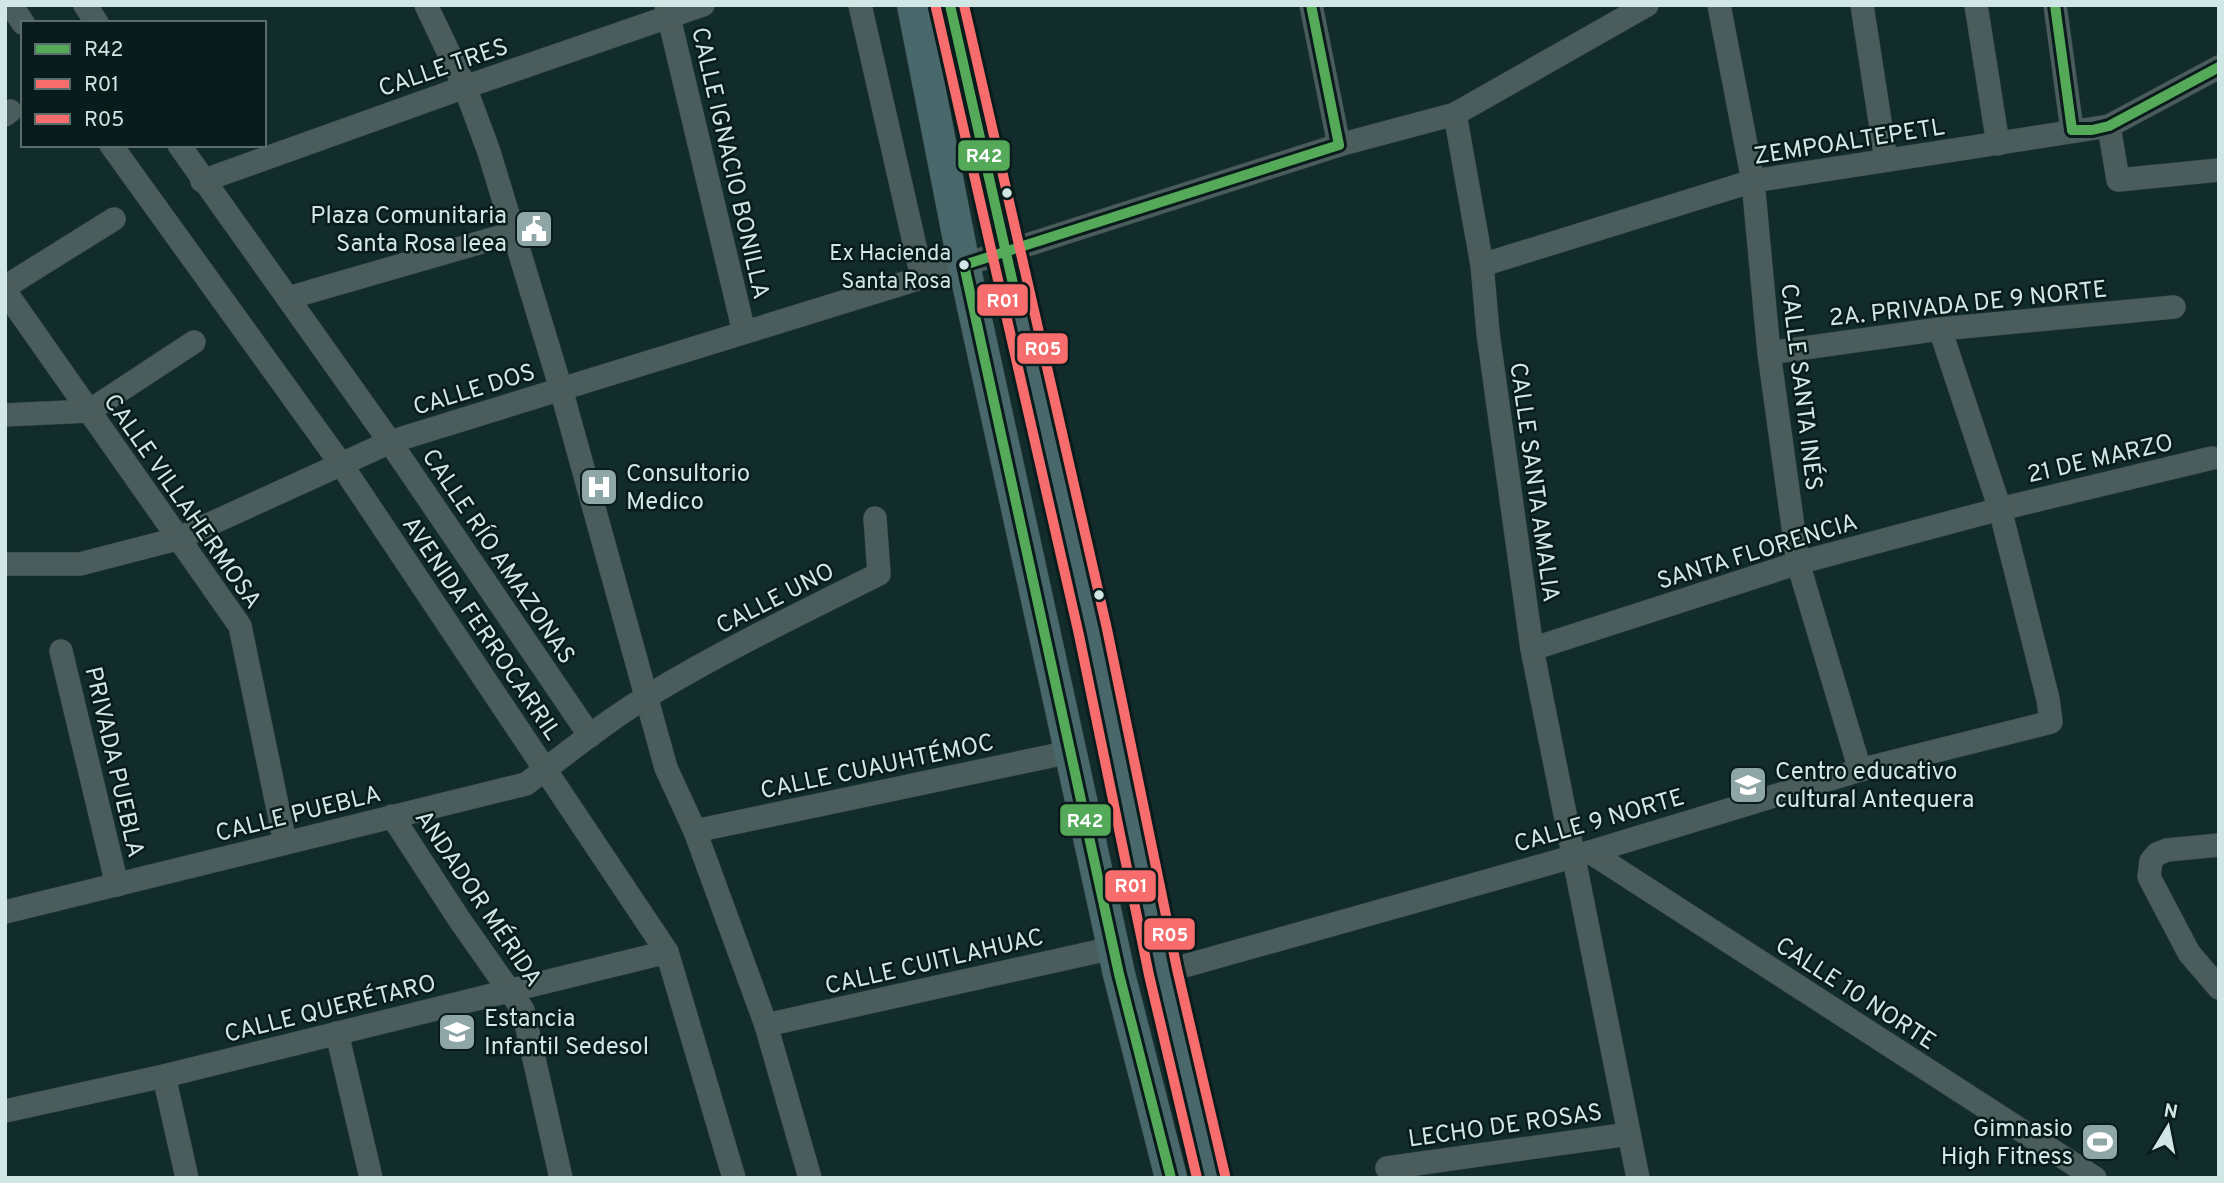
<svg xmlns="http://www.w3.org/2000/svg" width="2224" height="1183" font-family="Overpass,sans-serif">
<rect width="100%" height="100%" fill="#122c2b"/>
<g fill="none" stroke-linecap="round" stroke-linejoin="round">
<defs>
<g id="minor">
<path d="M11,5l12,18"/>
<path d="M85,5l12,18"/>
<path d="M426,5l39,82 24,65 72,237 105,379 29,63 71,194 44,153"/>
<path d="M666,5l78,327"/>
<path d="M860,5l62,272"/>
<path d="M1311,5l28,140"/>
<path d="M1719,5l34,176 16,172 29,210 62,207"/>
<path d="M1862,5l24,155"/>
<path d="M1976,5l22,139"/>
<path d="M2055,5l17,125"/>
<path d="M1455,114l27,151 6,68 44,316 106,529"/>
<path d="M5,115l5,-4"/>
<path d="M2109,126l9,54 101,-10"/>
<path d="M111,145l230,319 326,488 67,226"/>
<path d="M179,145l211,297 200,294"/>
<path d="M202,181l263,-94 238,-82"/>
<path d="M1482,265l271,-84 356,-55 110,-59"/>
<path d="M5,287l109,-68"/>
<path d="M5,291l235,335 45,217"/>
<path d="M288,298l225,-65"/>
<path d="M1769,353l171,-24 234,-22"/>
<path d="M5,415l84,-4 105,-69"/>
<path d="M5,564h75l97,-25 213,-97 615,-190 334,-107 116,-31 192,-109"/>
<path d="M1532,649l266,-86 202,-54 212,-51"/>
<path d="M61,651l56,234"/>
<path d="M392,816l67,103 64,91 38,168"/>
<path d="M695,831l375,-79"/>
<path d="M2219,845l-52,5 -10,4 -6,7 -2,16 40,76 30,35"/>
<path d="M1590,852l505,326"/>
<path d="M5,912l521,-128c40,-30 79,-62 122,-88 74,-45 153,-83 231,-122l-4,-56"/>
<path d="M1163,972l427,-120 270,-82 191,-48 -3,-23 -48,-190 -60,-180"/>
<path d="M766,1025l347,-77"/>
<path d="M337,1033l34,145"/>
<path d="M164,1076l23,102"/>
<path d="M5,1111l159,-35 503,-124"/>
<path d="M1387,1168l242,-34"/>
</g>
<g id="highway">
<path d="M913,5l51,260 155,709 52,204"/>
<path d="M950,5l143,627 70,340 48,206"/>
</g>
</defs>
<use href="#minor" stroke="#344746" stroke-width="24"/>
<use href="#highway" stroke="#344746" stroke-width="33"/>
<use href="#minor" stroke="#4a5c5b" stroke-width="23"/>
<use href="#highway" stroke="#49686c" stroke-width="32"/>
<defs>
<g id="bus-1">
<path d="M950,5l68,301"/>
<path d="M2055,5l17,125"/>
<path d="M2072,130h20l17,-4 110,-59"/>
<path d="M1171,1178l-52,-204 -155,-709 375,-120 -28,-140"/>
</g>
<path id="bus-2" d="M936,8l143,627 70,340 48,203"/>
<path id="bus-3" d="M964,5l143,624 70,340 48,206"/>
</defs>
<use href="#bus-1" stroke="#091b1a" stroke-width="16"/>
<use href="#bus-2" stroke="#091b1a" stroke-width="16"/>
<use href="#bus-3" stroke="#091b1a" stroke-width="16"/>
<use href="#bus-1" stroke="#55aa5a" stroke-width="10"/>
<use href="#bus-2" stroke="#f76c6c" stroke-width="10"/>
<use href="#bus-3" stroke="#f76c6c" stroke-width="10"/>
</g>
<defs>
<symbol id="civic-square" viewBox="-11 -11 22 22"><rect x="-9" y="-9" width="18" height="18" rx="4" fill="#8ea6a5" stroke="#091b1a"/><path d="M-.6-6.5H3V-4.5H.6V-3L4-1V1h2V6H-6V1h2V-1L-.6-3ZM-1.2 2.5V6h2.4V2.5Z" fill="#fff"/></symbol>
<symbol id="hospital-square" viewBox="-11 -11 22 22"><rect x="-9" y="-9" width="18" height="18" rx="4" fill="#8ea6a5" stroke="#091b1a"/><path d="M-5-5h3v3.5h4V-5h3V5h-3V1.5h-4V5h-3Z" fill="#fff"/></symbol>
<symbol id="school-square" viewBox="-11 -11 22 22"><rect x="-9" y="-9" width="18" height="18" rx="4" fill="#8ea6a5" stroke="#091b1a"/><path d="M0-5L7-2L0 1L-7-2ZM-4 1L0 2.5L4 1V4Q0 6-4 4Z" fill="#fff"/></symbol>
<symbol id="stadium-square" viewBox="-11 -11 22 22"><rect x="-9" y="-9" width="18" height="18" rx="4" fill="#8ea6a5" stroke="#091b1a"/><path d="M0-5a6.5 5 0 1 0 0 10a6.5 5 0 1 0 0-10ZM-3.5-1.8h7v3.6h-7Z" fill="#fff"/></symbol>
</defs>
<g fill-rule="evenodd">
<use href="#civic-square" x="512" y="207" width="44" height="44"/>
<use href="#hospital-square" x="577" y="465" width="44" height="44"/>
<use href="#school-square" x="1726" y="763" width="44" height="44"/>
<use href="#school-square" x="435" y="1010" width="44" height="44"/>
<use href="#stadium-square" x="2078" y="1120" width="44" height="44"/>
</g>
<g fill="#d1e7e6" stroke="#091b1a" stroke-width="2.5">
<circle cx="1007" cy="193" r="6"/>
<circle cx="964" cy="265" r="6"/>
<circle cx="1099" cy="595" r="6"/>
</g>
<g text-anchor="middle" stroke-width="5" stroke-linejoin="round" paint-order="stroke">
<g font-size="22" fill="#d1e7e6" stroke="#091b1a" text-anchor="end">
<text x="951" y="260">Ex Hacienda<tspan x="951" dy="28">Santa Rosa</tspan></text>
</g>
<g font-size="24" fill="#d1e7e6" stroke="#091b1a">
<text transform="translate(443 67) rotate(-19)" y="8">CALLE TRES</text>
<text transform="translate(1849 141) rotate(-9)" y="8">ZEMPOALTEPETL</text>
<text transform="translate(731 163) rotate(77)" y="8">CALLE IGNACIO BONILLA</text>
<text transform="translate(1968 303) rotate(-6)" y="8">2A. PRIVADA DE 9 NORTE</text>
<text transform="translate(1802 387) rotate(83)" y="8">CALLE SANTA INÉS</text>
<text transform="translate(474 389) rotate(-17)" y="8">CALLE DOS</text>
<text transform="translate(2100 458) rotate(-13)" y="8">21 DE MARZO</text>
<text transform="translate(1535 482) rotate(82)" y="8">CALLE SANTA AMALIA</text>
<text transform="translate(183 501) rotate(55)" y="8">CALLE VILLAHERMOSA</text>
<text transform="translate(1757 551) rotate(-17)" y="8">SANTA FLORENCIA</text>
<text transform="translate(499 556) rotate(56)" y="8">CALLE RÍO AMAZONAS</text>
<text transform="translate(775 598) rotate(-27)" y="8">CALLE UNO</text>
<text transform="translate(482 628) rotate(56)" y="8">AVENIDA FERROCARRIL</text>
<text transform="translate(115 762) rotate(77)" y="8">PRIVADA PUEBLA</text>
<text transform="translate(877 766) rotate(-12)" y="8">CALLE CUAUHTÉMOC</text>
<text transform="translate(298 813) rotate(-14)" y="8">CALLE PUEBLA</text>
<text transform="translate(1599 820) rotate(-16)" y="8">CALLE 9 NORTE</text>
<text transform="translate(479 898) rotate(56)" y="8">ANDADOR MÉRIDA</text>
<text transform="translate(934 961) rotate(-13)" y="8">CALLE CUITLAHUAC</text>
<text transform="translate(1856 993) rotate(33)" y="8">CALLE 10 NORTE</text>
<text transform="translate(330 1008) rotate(-14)" y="8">CALLE QUERÉTARO</text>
<text transform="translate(1505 1125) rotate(-8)" y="8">LECHO DE ROSAS</text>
</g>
<g font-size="24" fill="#d1e7e6" stroke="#091b1a" text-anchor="start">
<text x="507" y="223" text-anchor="end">Plaza Comunitaria<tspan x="507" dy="28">Santa Rosa Ieea</tspan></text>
<text x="626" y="481">Consultorio<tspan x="626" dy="28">Medico</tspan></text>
<text x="1775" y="779">Centro educativo<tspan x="1775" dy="28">cultural Antequera</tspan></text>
<text x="484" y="1026">Estancia<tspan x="484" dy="28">Infantil Sedesol</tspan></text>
<text x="2073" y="1136" text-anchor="end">Gimnasio<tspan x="2073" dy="28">High Fitness</tspan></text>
</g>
</g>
<g stroke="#091b1a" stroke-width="2.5">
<rect x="957" y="139" width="54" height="33" rx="7" fill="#55aa5a"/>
<rect x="976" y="283" width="53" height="34" rx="7" fill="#f76c6c"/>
<rect x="1016" y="332" width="53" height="33" rx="7" fill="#f76c6c"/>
<rect x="1059" y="803" width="53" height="34" rx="7" fill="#55aa5a"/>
<rect x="1104" y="869" width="53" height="34" rx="7" fill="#f76c6c"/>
<rect x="1143" y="917" width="53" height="34" rx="7" fill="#f76c6c"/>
</g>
<g font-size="19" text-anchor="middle" font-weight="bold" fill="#fff">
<text x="984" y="162">R42</text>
<text x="1003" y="307">R01</text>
<text x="1043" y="355">R05</text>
<text x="1085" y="827">R42</text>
<text x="1131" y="892">R01</text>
<text x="1170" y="941">R05</text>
</g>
<rect width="2224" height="1183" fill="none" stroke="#d1e7e6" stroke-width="14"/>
<rect x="21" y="21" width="245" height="126" fill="#091b1a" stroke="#596d6c" stroke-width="2"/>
<rect x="35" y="44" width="35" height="10" fill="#55aa5a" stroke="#596d6c" stroke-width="2"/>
<text x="84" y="56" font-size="21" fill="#d1e7e6">R42</text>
<rect x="35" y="79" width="35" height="10" fill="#f76c6c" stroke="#596d6c" stroke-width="2"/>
<text x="84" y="91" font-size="21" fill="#d1e7e6">R01</text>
<rect x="35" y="114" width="35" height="10" fill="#f76c6c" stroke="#596d6c" stroke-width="2"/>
<text x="84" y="126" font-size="21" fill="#d1e7e6">R05</text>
<g transform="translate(2168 1127) rotate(10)" stroke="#091b1a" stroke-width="5" paint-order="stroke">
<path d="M0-5L12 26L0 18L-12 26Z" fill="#d1e7e6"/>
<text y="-10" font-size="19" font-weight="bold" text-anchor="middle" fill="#d1e7e6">N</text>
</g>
</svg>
